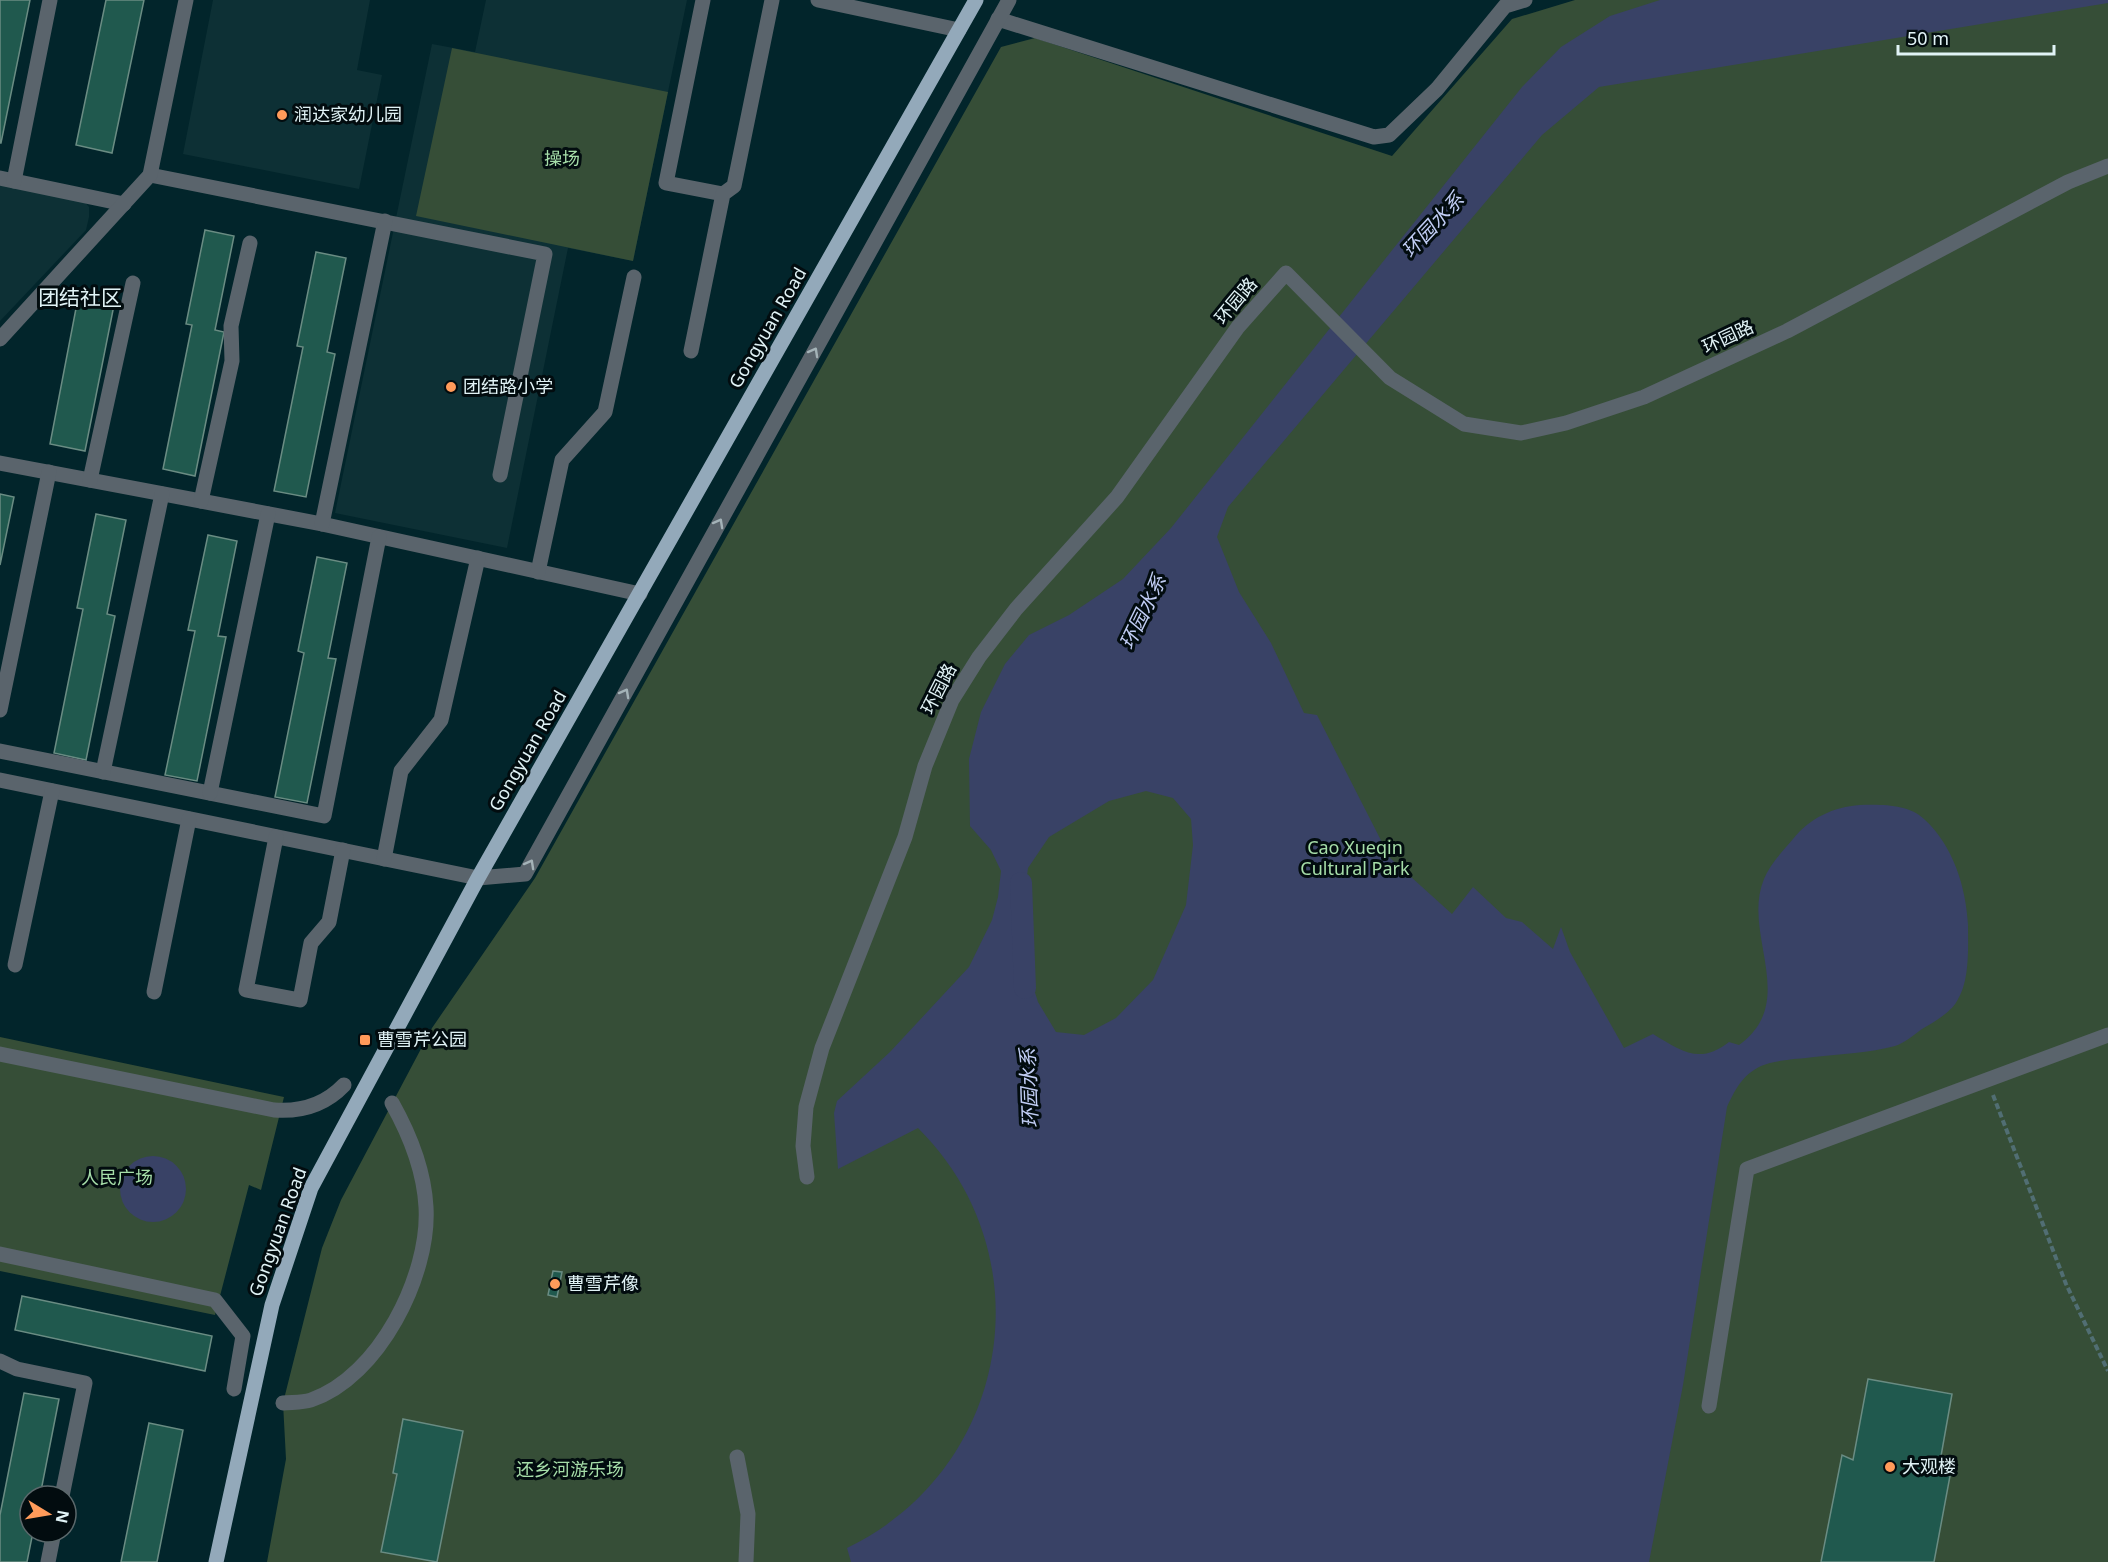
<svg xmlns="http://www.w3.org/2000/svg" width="2108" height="1562" font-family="'Noto Sans','Noto Sans SC',sans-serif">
<rect width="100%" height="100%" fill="#02252b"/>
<g fill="#0d3035">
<path d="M213,0h157l-13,70 25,5 -23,114 -176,-35z"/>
<path d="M486,0h201l-54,261 -65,-13 -61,300 -172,-35 97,-469 43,8z"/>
<path d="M0,183l84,18 5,6v10l-3,13 -86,91z"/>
</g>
<g fill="#364e37">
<path d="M1575,0h533v1562h-1841l19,-103 -3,-56 39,-155 19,-48 91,-172 103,-150 466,-831 34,-9 357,118 120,-137z"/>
<path d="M452,48l216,44 -35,169 -217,-45z"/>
<path d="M0,1037l284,60 -23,93 -12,-5 -34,130 -215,-44z"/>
</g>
<g fill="#394266" fill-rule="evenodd">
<path d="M1660,0h448v3l-509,84 -57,48 -314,372 -11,30 22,55 32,51 33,70 13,2 73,143 62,56 21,-27 33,31 16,4 31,27 8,-22 9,25 54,96 29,-14c28,17 47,31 76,8l10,3c61,-44 2,-111 25,-166 6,-15 19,-28 29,-40 17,-21 40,-32 67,-34 20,-1 49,-1 64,14 29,26 42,68 44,106 0,23 2,56 -11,76 -6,11 -24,22 -35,28 -8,6 -18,14 -27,17 -25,7 -55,8 -81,11 -16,2 -39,3 -53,9 -19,9 -26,24 -34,41l-44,278 -34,177h-798l-4,-14c163,-78 200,-292 71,-420l-80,41 -4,-56 3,-12 53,-49 79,-85 23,-47 6,-23 3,-26 -10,-21 -21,-24 -1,-67 12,-47 24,-48 24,-29 40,-20 54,-36 48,-51 351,-441 39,-40 49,-31zM1146,791l27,7 18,21 2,26 -7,60 -33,75 -37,38 -32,17 -28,-3 -18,-30 -15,-47 -1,-40 6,-47 21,-31 60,-36z"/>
<circle cx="153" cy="1189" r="33"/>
</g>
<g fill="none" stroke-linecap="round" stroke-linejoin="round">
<path stroke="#394266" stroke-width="22" d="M1021,883l4,105"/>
</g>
<g fill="#20594e" stroke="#6a8c83" stroke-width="1.5">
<path d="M0,0h30l-29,143h-1z"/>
<path d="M106,0h38l-32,153 -36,-8z"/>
<path d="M205,230l29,6 -19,94 9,2 -29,144 -32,-7 29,-144 -6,-1z"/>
<path d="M316,252l30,6 -19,94 8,2 -29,143 -32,-6 29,-144 -6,-1z"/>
<path d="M78,298l36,7 -29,146 -35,-7z"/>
<path d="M0,494l14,3 -14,68z"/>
<path d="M96,514l30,6 -19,94 8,2 -29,144 -32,-7 29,-144 -6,-1z"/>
<path d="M208,535l29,6 -19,95 8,1 -29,144 -32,-6 30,-144 -7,-1z"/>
<path d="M317,557l30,6 -19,95 8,1 -29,144 -32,-6 29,-144 -6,-2z"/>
<path d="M553,1271l9,1 -5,25 -9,-2z"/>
<path d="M22,1296l190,40 -7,35 -190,-41z"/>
<path d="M1868,1379l84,15 -14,79 12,3 -16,86h-113l21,-107 11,5z"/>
<path d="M24,1393l35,6 -19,97h-10v36h3l-6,30h-27v-47z"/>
<path d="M403,1419l60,12 -26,131 -56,-10 16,-78 -4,-1z"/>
<path d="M149,1423l34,7 -26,132h-36z"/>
</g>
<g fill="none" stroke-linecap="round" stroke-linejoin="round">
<path stroke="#516e73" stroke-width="4" stroke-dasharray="6 3" stroke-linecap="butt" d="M1993,1095l73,189 42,87"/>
<g stroke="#5a646c" stroke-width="15">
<path d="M703,0l-37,183 57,11"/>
<path d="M818,0l141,30"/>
<path d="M998,19l376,118 15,-2 48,-46 68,-83 20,-6"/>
<path d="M150,175l395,79 -45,221"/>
<path d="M0,178l124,26"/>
<path d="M14,181l36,-181"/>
<path d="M0,339l150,-164 36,-175"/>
<path d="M691,351l32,-157 11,-8 38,-186"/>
<path d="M0,463l322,61 318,70"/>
<path d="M90,480l43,-197"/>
<path d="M201,501l31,-140 -1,-35 19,-83"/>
<path d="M322,524l63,-303"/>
<path d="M538,572l24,-112 43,-48 29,-135"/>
<path d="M0,710l49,-238"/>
<path d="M0,751l324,65 55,-279"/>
<path d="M103,772l59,-278"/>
<path d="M0,780l478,98 47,-4 484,-874"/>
<path d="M210,793l58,-279"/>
<path d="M276,837l-30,153 54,10 11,-57 18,-21 14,-72"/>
<path d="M384,859l17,-88 40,-51 37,-162"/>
<path d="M15,965l37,-174"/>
<path d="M154,992l35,-173"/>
<path d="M0,1054l274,56c27,2 51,-5 70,-25"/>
<path d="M807,1177l-4,-31 3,-39 16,-59 83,-211 20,-71 27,-66 27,-43 37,-48 101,-112 121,-170 48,-54 104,105 74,46 57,9 45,-10 78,-26 143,-66 281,-149 40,-16"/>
<path d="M0,1254l215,46 28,36 -9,53"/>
<path d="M0,1361l17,8 68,14 -23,113"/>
<path d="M283,1403c9,-1 19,0 28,-3 68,-23 119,-125 115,-193 -2,-37 -16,-72 -34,-104"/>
<path d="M1709,1406l38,-237 361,-134"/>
<path d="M737,1457l11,57 -2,48"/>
<path d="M48,1562l6,-30"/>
</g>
<path stroke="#93a9ba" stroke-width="15" d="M216,1562l56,-257 39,-117 167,-310 498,-878"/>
</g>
<defs><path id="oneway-chevron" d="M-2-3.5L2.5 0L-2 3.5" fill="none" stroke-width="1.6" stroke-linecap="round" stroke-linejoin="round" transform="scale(1.5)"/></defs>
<g stroke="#a4b3b8">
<use href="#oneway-chevron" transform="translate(814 352) rotate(-61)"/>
<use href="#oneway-chevron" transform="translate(719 523) rotate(-61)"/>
<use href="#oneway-chevron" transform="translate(625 693) rotate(-61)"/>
<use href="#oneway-chevron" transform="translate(530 864) rotate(-61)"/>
</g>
<g fill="#ff9b5a" stroke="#020c0f" stroke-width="2">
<circle cx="282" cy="115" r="6"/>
<circle cx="451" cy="387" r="6"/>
<rect x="359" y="1034" width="12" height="12" rx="3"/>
<circle cx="555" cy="1284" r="6"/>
<circle cx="1890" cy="1467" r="6"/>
</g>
<g text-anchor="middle" stroke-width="6" stroke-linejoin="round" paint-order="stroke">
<g font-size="18" fill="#e1f3f6" stroke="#020c0f" text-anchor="start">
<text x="294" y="121">润达家幼儿园</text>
<text x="463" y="393">团结路小学</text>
<text x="377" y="1046">曹雪芹公园</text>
<text x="567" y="1290">曹雪芹像</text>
<text x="1902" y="1473">大观楼</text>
</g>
<g font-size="18" fill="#a6dea9" stroke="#020c0f">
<text x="562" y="165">操场</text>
<text x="1355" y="854">Cao Xueqin<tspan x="1355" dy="21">Cultural Park</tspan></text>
<text x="117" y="1184">人民广场</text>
<text x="570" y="1476">还乡河游乐场</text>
</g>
<g font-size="18" fill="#e1f3f6" stroke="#020c0f">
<text transform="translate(1236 301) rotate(-50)" y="6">环园路</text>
<text transform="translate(768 328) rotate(-60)" y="6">Gongyuan Road</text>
<text transform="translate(1728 337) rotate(-25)" y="6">环园路</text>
<text transform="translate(939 689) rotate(-63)" y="6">环园路</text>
<text transform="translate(528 751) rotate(-60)" y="6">Gongyuan Road</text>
<text transform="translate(278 1232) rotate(-70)" y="6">Gongyuan Road</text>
</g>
<g font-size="20" font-style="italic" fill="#c1cdf4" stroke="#020c0f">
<text transform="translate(1433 225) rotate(-47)" y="7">环园水系</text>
<text transform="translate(1143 612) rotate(-64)" y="7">环园水系</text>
<text transform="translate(1029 1088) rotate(-92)" y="7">环园水系</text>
</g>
<g font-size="21" fill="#e1f3f6" stroke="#020c0f">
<text x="80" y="305">团结社区</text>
</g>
</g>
<g transform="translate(48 1514) rotate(101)"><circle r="28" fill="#020c0f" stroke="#5b686b" stroke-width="1.5"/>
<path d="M0-4.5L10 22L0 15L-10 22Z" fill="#ff9b5a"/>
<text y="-9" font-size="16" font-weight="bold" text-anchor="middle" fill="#e1f3f6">N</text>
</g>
<path d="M1898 45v9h156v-9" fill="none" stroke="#e1f3f6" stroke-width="3"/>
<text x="1907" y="45" font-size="18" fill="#e1f3f6" stroke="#020c0f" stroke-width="4.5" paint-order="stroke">50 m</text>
</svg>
